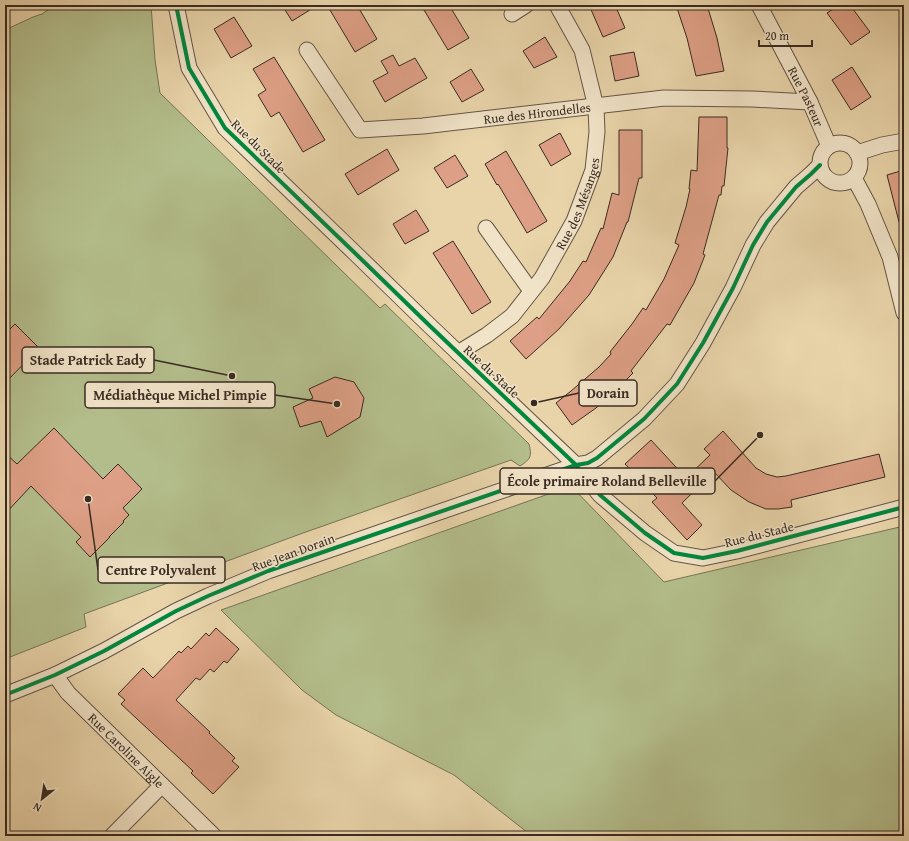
<svg xmlns="http://www.w3.org/2000/svg" width="909" height="841" font-family="'Gentium Book Plus',serif">
<rect width="100%" height="100%" fill="#e9d4aa"/>
<filter id="stains"><feTurbulence type="fractalNoise" baseFrequency=".005" numOctaves="4"/><feColorMatrix values="0 0 0 0 .2 0 0 0 0 .09 0 0 0 0 .02 0 0 0 .5 -.17"/></filter>
<radialGradient id="worn" r=".72"><stop offset=".6" stop-color="#630" stop-opacity="0"/><stop offset="1" stop-color="#630" stop-opacity=".3"/></radialGradient>
<g fill="#b3bd8b" stroke="#767456">
<path d="M55,5h96l4,55 5,33 220,215 5,-4 144,140c3,12 2,15 -9,22l-9,-6 -208,73 -219,81 2,13 -81,32v-629l28,-13 9,-3z"/>
<path d="M571,486l93,96 240,-56v310h-372l-78,-61 -118,-60 -34,-25 -81,-80z"/>
</g>
<g fill="#dd9f85" stroke="#392b22">
<path d="M282,5h36l-26,16z"/>
<path d="M327,5h30l20,34 -22,13z"/>
<path d="M421,5h28l20,33 -21,12z"/>
<path d="M589,5h26l10,23 -22,9z"/>
<path d="M676,5h31l10,33 7,33 -28,5 -9,-38z"/>
<path d="M839,5h11l20,27 -19,13 -24,-32z"/>
<path d="M234,17l18,29 -21,12 -17,-29z"/>
<path d="M545,37l12,20 -23,11 -11,-17z"/>
<path d="M634,52l5,24 -24,5 -5,-25z"/>
<path d="M393,55l6,11 16,-8 12,20 -42,24 -12,-21 15,-8 -7,-12z"/>
<path d="M274,57l51,83 -22,12 -24,-40 -8,5 -13,-22 8,-5 -13,-21z"/>
<path d="M852,67l19,30 -20,13 -19,-30z"/>
<path d="M471,69l13,21 -22,12 -12,-20z"/>
<path d="M699,117h28v31h1l-4,38h-2l-1,9h-2l-16,59 2,1 -11,28 -24,42 -3,-1 -36,47 2,2 -20,20 -17,15 -24,17 -16,-22 15,-12 28,-24 12,-13 -1,-2 22,-28 11,-16 3,2 18,-31 15,-34 -4,-2 11,-36 4,-18h-1l2,-19 6,1z"/>
<path d="M619,130h23v48h-3l-11,44h-1l-14,35 -24,38 -30,34 -33,30 -16,-18 27,-24 2,2 31,-38 13,-20 3,1 15,-34 2,1 9,-36 7,2z"/>
<path d="M560,133l11,21 -20,12 -12,-21z"/>
<path d="M387,149l12,21 -41,25 -13,-21z"/>
<path d="M506,151l41,70 -20,12 -29,-49 -1,1 -12,-21z"/>
<path d="M455,155l13,21 -21,12 -13,-20z"/>
<path d="M904,170v52h-5l-12,-47z"/>
<path d="M416,210l13,21 -24,13 -12,-20z"/>
<path d="M453,241l38,61 -19,12 -39,-61z"/>
<path d="M15,324l24,24 -34,35v-49z"/>
<path d="M335,377l19,5 10,16 -4,19 -33,20 -6,-16 -21,6 -7,-20 20,-9 -4,-9z"/>
<path d="M54,428l49,51 15,-15 24,25 -19,19 6,7 -6,6 1,1 -15,15h1l-20,20 -14,-15 5,-5 -50,-51 -26,28v-61l12,11z"/>
<path d="M723,431l33,37 10,6 11,3 9,-1 93,-22 6,23 -94,23 1,7 -14,2h-12l-17,-7 -18,-12 -17,-18 -32,31 20,22 -15,15 -35,-38 5,-4 -32,-34 26,-24 35,38 24,-23 -6,-6z"/>
<path d="M216,628l23,21 -12,14 -3,-2 -10,11 -4,-3 -10,11 -4,-2 -20,22 34,32 -1,1 26,25 -3,3 7,6 -26,27 -22,-21 2,-2 -72,-67 4,-4 -7,-6 25,-26 10,10 26,-27 2,2 7,-7 3,3 15,-16 3,3z"/>
</g>
<g fill="none" stroke-linecap="round" stroke-linejoin="round">
<defs>
<g id="street">
<path d="M176,5l13,63 36,60 133,128 72,70 146,139 24,30 45,38 29,20 29,5 34,-7 167,-44"/>
<path id="s1" d="M759,5l51,97 19,44"/>
<path d="M512,14l14,-9"/>
<path id="s2" d="M307,50l53,80 63,-4 241,-28 88,1 58,3"/>
<circle cx="840" cy="163" r="20"/>
<path d="M857,153l25,-8 22,-4"/>
<path d="M854,178l14,26 22,53 14,56"/>
<path d="M486,228l45,63"/>
<path id="s3" d="M458,353l29,-18 25,-19 30,-38 32,-57 19,-51 4,-38 -1,-25 -14,-57 -25,-45"/>
<path id="s4" d="M55,675l13,18 146,143"/>
<path d="M5,695l50,-20 49,-24 72,-40 32,-15 60,-25 308,-106 12,-2 9,-5 47,-39 33,-35 26,-41 30,-55 20,-43 14,-23 29,-35 15,-13 9,-9"/>
<path d="M112,836l50,-51"/>
</g>
</defs>
<use href="#street" stroke="#655544" stroke-width="17"/>
<use href="#street" stroke="#f1e3c8" stroke-width="15"/>
<defs>
<g id="cycleway">
<path d="M176,5l13,63 36,60 133,128 72,70 146,139 24,30 45,38 29,20 29,5 34,-7 167,-44"/>
<path d="M5,695l50,-20 49,-24 72,-40 32,-15 60,-25 308,-106 12,-2 9,-5 47,-39 33,-35 26,-41 30,-55 20,-43 14,-23 29,-35 15,-13 9,-9"/>
</g>
</defs>
<use href="#cycleway" stroke="#f1e3c8" stroke-width="6"/>
<use href="#cycleway" stroke="#00873e" stroke-width="4"/>
</g>
<g text-anchor="middle" stroke-width="3" stroke-linejoin="round" paint-order="stroke">
<g font-size="13" fill="#392b22" stroke="#f1e3c8">
<text dy="5" stroke="none"><textPath href="#s1" startOffset="103">Rue Pasteur</textPath></text>
<text dy="5" stroke="none"><textPath href="#s2" startOffset="274">Rue des Hirondelles</textPath></text>
<text transform="translate(259 146) rotate(45)" y="5">Rue du Stade</text>
<text dy="5" stroke="none"><textPath href="#s3" startOffset="197">Rue des Mésanges</textPath></text>
<text transform="translate(492 371) rotate(43)" y="5">Rue du Stade</text>
<text transform="translate(759 534) rotate(-14)" y="5">Rue du Stade</text>
<text transform="translate(293 552) rotate(-20)" y="5">Rue Jean Dorain</text>
<text dy="5" stroke="none"><textPath href="#s4" startOffset="104">Rue Caroline Aigle</textPath></text>
</g>
</g>
<path fill="none" stroke="#392b22" stroke-width="1.5" d="M232 376L154 360M534 403L579 393M337 404L275 395M760 435L715 481M88 499L98 570"/>
<g fill="#392b22" stroke="#f1e3c8" stroke-width="1.5">
<circle cx="232" cy="376" r="4"/>
<circle cx="534" cy="403" r="4"/>
<circle cx="337" cy="404" r="4"/>
<circle cx="760" cy="435" r="4"/>
<circle cx="88" cy="499" r="4"/>
</g>
<g fill="#f1e3c8" stroke="#392b22" stroke-width="1.5">
<rect x="22" y="347" width="132" height="26" rx="4"/>
<rect x="579" y="380" width="58" height="26" rx="4"/>
<rect x="85" y="382" width="190" height="26" rx="4"/>
<rect x="500" y="468" width="215" height="26" rx="4"/>
<rect x="98" y="557" width="127" height="26" rx="4"/>
</g>
<g font-size="14" text-anchor="middle" font-weight="bold" fill="#392b22">
<text x="88" y="365">Stade Patrick Eady</text>
<text x="608" y="398">Dorain</text>
<text x="180" y="400">Médiathèque Michel Pimpie</text>
<text x="607" y="486">École primaire Roland Belleville</text>
<text x="161" y="575">Centre Polyvalent</text>
</g>
<rect width="909" height="841" fill="none" stroke="#e9d4aa" stroke-width="20"/>
<rect x="6" y="6" width="897" height="829" fill="none" stroke="#392b22" stroke-width="2"/>
<rect x="10" y="10" width="889" height="821" fill="none" stroke="#392b22"/>
<g transform="translate(42 799) rotate(210)" stroke="#f1e3c8" stroke-width="3" paint-order="stroke">
<path d="M0-3L7 15L0 10L-7 15Z" fill="#392b22"/>
<text y="-6" font-size="11" font-weight="bold" text-anchor="middle" fill="#392b22">N</text>
</g>
<path d="M759 40v6h53v-6" fill="none" stroke="#392b22" stroke-width="2"/>
<text x="765" y="40" font-size="12" fill="#392b22" stroke="#f1e3c8" stroke-width="3" paint-order="stroke">20 m</text>
<rect width="100%" height="100%" filter="url(#stains)"/>
<rect width="100%" height="100%" fill="url(#worn)"/>
</svg>
